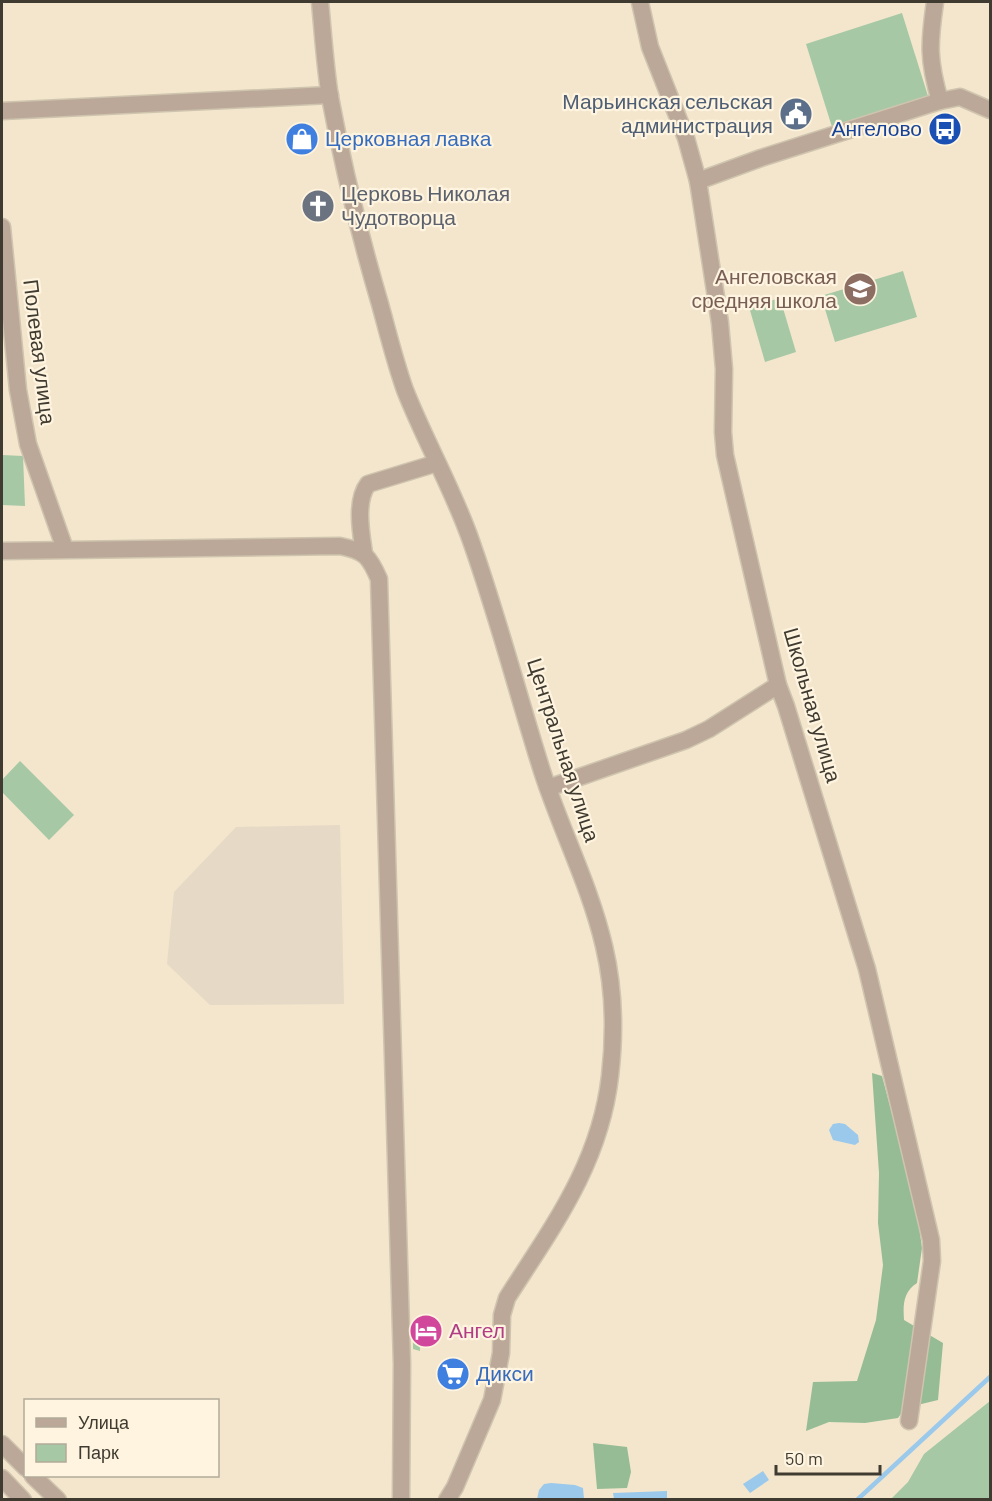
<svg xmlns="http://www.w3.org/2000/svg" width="992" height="1501" font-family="Barlow,sans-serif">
<rect width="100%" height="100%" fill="#f3e6cd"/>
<path fill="#e6d9c5" d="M340,825l4,179 -134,1 -43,-41 7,-72 62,-65z"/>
<g fill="#a6c8a5">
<path d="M902,13l26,83 -96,31 -26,-83z"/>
<path d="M903,271l14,46 -82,25 -14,-46z"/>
<path d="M780,298l16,54 -31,10 -16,-55z"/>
<path d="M2,455l21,1 2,50 -23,-1z"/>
<path d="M20,761l54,54 -25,25 -47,-48v-12z"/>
<path d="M416,1318h3l1,33 -7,-2v-29z"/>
<path d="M990,1401v98h-99l17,-17 16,-28z"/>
</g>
<g fill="#96bc95">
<path d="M872,1073l10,3 34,128 6,44 -5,35c-14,9 -14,22 -13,37l39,23 -5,57 -33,8 -7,10 -33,5 -36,-1 -23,9 7,-49 44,-1 19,-61 7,-55 -5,-42 1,-50z"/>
<path d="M593,1443l34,4 4,25 -4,16 -30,1z"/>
</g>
<g fill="#9ac9eb">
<path d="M839,1123l6,1 13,11 1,7 -4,3 -22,-5 -4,-10 4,-6z"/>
<path d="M763,1471l6,9 -19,13 -7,-9z"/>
<path d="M551,1483l24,2 8,3 1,11h-47l2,-9 5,-6z"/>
<path d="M667,1491v8h-53l-1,-6z"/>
</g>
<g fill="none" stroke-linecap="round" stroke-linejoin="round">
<path stroke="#9ac9eb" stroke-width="4.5" d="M857,1500l133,-123"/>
<defs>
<g id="minor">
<path d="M320,2c3,31 5,64 10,95 13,70 30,139 50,207 8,29 15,58 25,86 20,51 48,99 66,151 27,76 47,154 71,230 19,59 48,115 62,175 10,42 11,87 6,130 -10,88 -57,150 -103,222l-5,17 -1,38 -9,47 -37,87 -8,13"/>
<path d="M640,2l10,45 36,91 12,43 22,142 4,46 -1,63 2,23 53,230 8,21 81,263 64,271 1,21 -23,160"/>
<path d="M935,2c-6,41 -7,58 5,99"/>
<path d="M2,111l328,-16"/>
<path d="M698,181l63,-23 179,-57 20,-4 30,13"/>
<path d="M2,227l16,163 10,54 37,105"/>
<path d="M2,551l338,-5c25,5 29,10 39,33l23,785 -1,136"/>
<path d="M364,553c-3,-20 -9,-52 4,-69l69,-21"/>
<path d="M548,788l138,-48 23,-11 69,-44"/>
<path d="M2,1444l24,24"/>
<path d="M33,1476l25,24"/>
<path d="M2,1478l21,22"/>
</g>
</defs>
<use href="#minor" stroke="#cfc4ae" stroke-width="19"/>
<use href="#minor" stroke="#bba899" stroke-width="16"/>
</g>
<defs>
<symbol id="civic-disc" viewBox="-11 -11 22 22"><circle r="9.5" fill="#5c6f8a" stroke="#fef4df"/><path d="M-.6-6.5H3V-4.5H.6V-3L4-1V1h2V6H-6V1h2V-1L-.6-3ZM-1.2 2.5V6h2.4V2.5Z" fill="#fff"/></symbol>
<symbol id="bus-disc" viewBox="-11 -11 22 22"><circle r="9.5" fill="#1a4fb4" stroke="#fef4df"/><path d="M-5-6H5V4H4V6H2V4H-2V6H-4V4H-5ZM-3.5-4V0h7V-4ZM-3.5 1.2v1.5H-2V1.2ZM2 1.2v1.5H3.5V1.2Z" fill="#fff"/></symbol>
<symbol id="shop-disc" viewBox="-11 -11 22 22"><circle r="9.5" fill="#3f7fe0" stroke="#fef4df"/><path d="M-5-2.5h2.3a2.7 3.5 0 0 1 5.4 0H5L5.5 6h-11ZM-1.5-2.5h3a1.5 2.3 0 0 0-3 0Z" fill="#fff"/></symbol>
<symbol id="church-disc" viewBox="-11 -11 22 22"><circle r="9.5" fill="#6b7280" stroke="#fef4df"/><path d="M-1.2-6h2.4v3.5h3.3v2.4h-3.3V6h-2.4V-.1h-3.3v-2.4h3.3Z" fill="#fff"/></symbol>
<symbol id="school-disc" viewBox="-11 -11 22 22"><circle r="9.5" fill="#8d6e63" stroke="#fef4df"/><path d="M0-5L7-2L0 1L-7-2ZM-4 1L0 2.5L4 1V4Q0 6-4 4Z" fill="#fff"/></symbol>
<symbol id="hotel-disc" viewBox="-11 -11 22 22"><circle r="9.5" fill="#d1479c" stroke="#fef4df"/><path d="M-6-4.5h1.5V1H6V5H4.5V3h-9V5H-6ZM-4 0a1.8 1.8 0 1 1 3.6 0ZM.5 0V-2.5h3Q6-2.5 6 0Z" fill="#fff"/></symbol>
<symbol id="supermarket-disc" viewBox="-11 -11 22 22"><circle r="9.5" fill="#3f7fe0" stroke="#fef4df"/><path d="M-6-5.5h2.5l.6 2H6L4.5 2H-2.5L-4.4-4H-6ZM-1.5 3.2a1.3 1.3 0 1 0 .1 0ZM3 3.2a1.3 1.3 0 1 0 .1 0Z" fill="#fff"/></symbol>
</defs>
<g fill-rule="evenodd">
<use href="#civic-disc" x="777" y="95" width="38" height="38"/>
<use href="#bus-disc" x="926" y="110" width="38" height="38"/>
<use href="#shop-disc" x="283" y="120" width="38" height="38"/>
<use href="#church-disc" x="299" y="187" width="38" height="38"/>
<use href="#school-disc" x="841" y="270" width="38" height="38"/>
<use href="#hotel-disc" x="407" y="1312" width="38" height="38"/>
<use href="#supermarket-disc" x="434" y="1355" width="38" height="38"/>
</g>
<g text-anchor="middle" stroke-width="4.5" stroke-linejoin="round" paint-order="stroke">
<g font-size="21" fill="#4e5e75" stroke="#fef4df" text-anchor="end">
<text x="773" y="109">Марьинская сельская<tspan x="773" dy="24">администрация</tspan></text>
</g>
<g font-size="21" fill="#164399" stroke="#fef4df" text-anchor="end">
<text x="922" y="136">Ангелово</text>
</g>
<g font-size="21" fill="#366cbe" stroke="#fef4df" text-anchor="start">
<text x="325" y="146">Церковная лавка</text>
<text x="476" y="1381">Дикси</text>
</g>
<g font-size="21" fill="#5b616d" stroke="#fef4df" text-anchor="start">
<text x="341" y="201">Церковь Николая<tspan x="341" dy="24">Чудотворца</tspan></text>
</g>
<g font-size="21" fill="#785e54" stroke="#fef4df" text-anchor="end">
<text x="837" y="284">Ангеловская<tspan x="837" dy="24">средняя школа</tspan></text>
</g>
<g font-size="21" fill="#403b31" stroke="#fef4df">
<text transform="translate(39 352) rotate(83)" y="7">Полевая улица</text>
<text transform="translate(812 705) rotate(74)" y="7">Школьная улица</text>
<text transform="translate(563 750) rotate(72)" y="7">Центральная улица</text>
</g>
<g font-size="21" fill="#b23c85" stroke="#fef4df" text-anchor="start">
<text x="449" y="1338">Ангел</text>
</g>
</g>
<rect width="992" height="1501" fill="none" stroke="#403b31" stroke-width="6"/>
<rect x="24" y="1399" width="195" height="78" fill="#fef4df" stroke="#b2aa99" stroke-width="1.5"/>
<rect x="36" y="1418" width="30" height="9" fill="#bba899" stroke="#b2aa99" stroke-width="1.5"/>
<text x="78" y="1429" font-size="18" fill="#403b31">Улица</text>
<rect x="36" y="1444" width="30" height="18" fill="#a6c8a5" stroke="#b2aa99" stroke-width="1.5"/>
<text x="78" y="1459" font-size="18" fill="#403b31">Парк</text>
<path d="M776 1465v9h104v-9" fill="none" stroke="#403b31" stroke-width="3"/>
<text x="785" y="1465" font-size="18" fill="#403b31" stroke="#fef4df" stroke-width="4.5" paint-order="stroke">50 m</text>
</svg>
